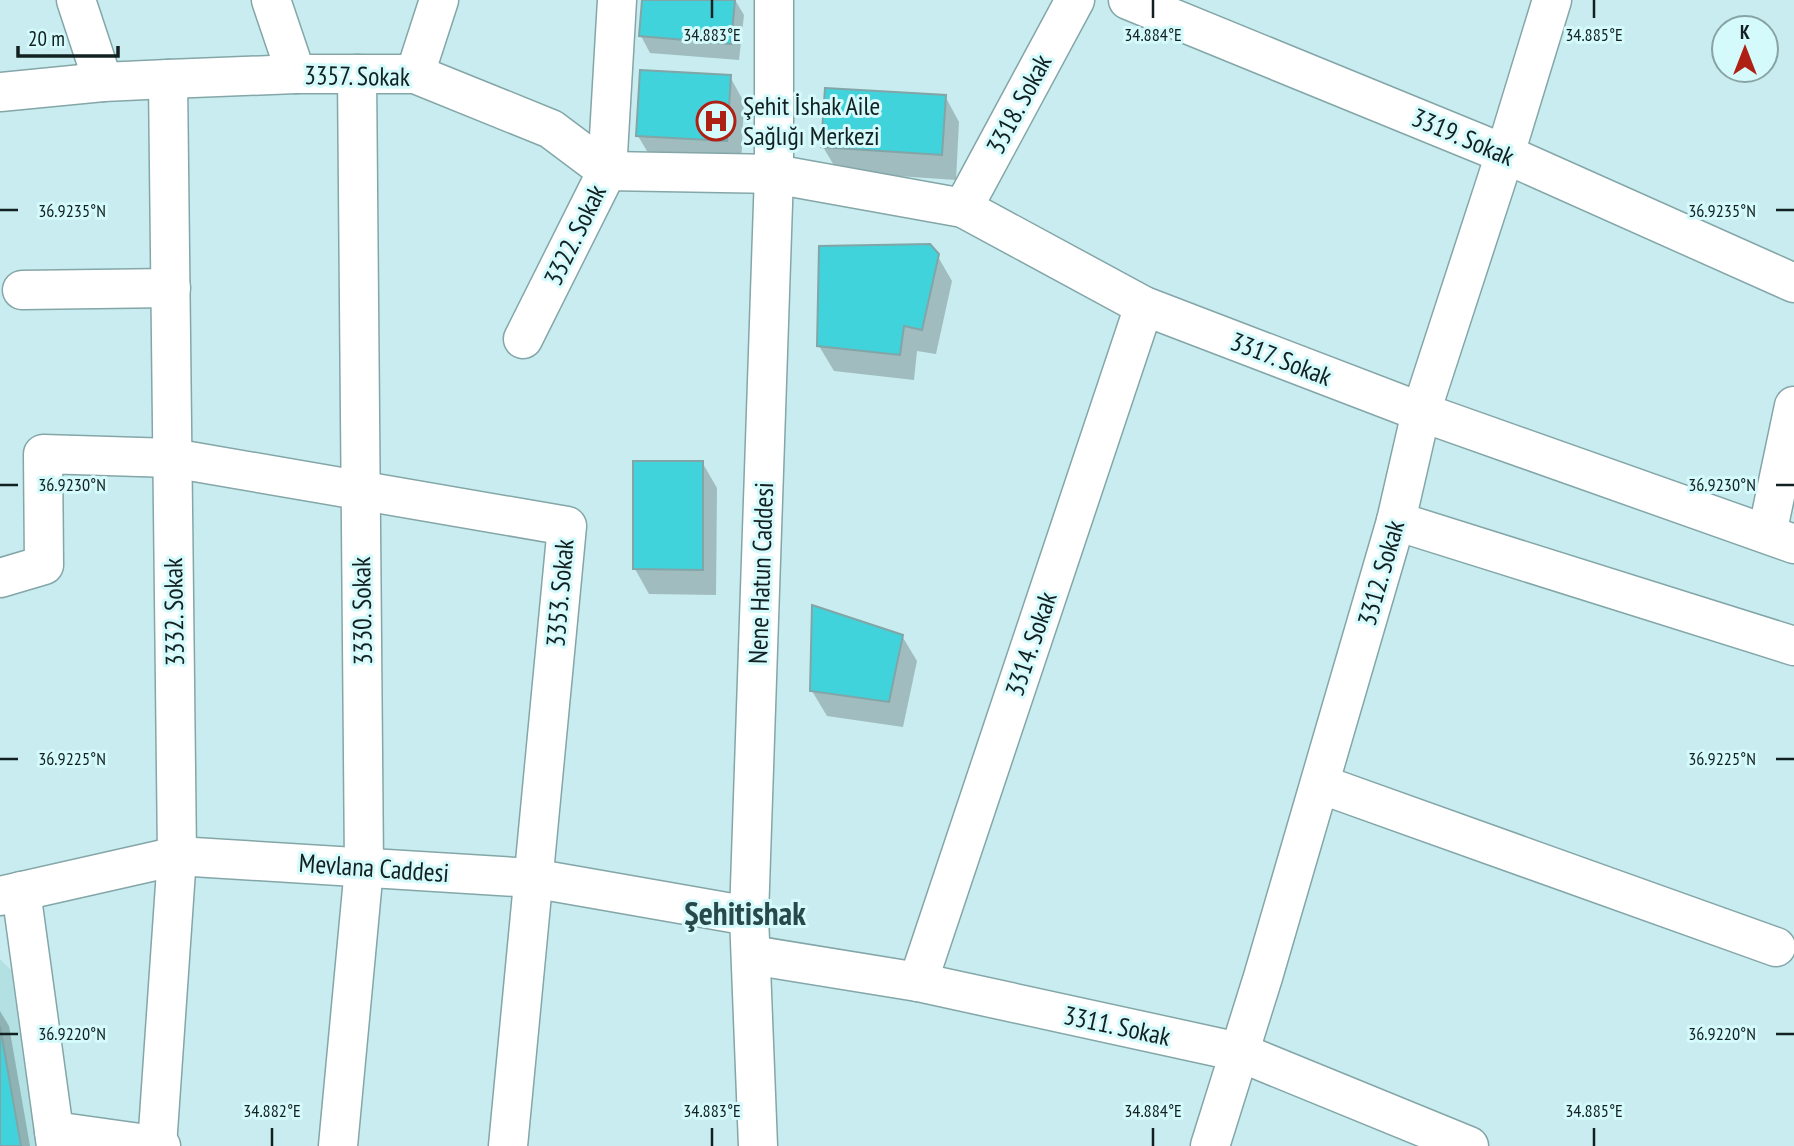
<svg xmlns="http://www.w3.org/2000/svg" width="1794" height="1146" font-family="'PT Sans Narrow',sans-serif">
<rect width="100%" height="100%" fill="#c8ecef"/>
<path fill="#b3e0e3" d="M0,959l11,11 25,176h-36z"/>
<g fill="#0003">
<path d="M644,0h91l9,15 -5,45 -89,-7 -9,-17z"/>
<path d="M730,77l14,25 -3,64 -88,-5 -15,-25z"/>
<path d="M945,96l14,26 -3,58 -118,-8 -15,-25z"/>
<path d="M937,255l15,26 -16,73 -19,-3 -3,29 -80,-9 -15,-25z"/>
<path d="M702,462l15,26 -1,107 -67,-1 -14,-25z"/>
<path d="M902,636l15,25 -14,66 -76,-11 -15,-25z"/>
<path d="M0,1011l9,15 21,120h-30z"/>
</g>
<g fill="#40d3dc" stroke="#82a5a7" stroke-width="2">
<path d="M642,0h93l-4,44 -92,-8z"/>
<path d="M640,70l91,5 -4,66 -91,-5z"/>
<path d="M825,88l121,7 -4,60 -121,-8z"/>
<path d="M930,244l9,10 -17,76 -18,-4 -4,29 -83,-9 2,-100z"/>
<path d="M633,461h70v109l-70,-1z"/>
<path d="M812,605l91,30 -14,67 -79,-11z"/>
<path d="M0,1026l21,120h-21z"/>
</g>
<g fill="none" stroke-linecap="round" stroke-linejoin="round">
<defs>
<g id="minor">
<path d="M76,0l27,82"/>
<path d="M271,0l25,74"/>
<path d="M1128,0l377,154 289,129"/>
<path d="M415,74l24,-74"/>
<path d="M0,92l103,-10 65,-3 128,-5h119l136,55 56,42 167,3 189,34 181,98 277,106 373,132"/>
<path d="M963,208l112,-208"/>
<path d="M22,290l149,-2"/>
<path d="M523,339l84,-168 10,-171"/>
<path d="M1396,521l398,125"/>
<path d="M1767,534l27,-128"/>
<path d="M0,578l44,-13 -1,-111 129,4 395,68 -59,620"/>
<path d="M1320,784l456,163"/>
<path d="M21,891l35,255"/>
<path d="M0,896l177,-40 355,22 217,38"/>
<path d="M752,955l166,27 321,70 230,94"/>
<path d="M918,982l226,-676"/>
<path d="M54,1131l107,15"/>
<path d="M157,1146l20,-290 -9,-777"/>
<path d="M338,1146l26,-278 -7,-794"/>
<path d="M758,1146l-9,-230 25,-742v-174"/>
<path d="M1210,1146l53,-169 133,-456 25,-109 84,-258 47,-154"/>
</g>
</defs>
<use href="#minor" stroke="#84a6a8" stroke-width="41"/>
<use href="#minor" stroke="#fff" stroke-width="38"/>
</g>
<path fill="none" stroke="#122021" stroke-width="2.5" d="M712,0v18M1153,0v18M1594,0v18M0,210h18M1776,210h18M0,485h18M1776,485h18M0,759h18M1776,759h18M0,1034h18M1776,1034h18M272,1128v18M712,1128v18M1153,1128v18M1594,1128v18"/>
<defs>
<symbol id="hospital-ring" viewBox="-11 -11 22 22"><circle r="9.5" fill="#d5fafc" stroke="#af2014" stroke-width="1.5"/><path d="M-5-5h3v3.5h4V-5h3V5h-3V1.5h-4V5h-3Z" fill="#af2014"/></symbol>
</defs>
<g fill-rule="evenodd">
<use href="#hospital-ring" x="694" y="99" width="44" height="44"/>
</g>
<g text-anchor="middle" stroke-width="6" stroke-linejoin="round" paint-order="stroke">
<g font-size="26" fill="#122021" stroke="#d5fafc">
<text transform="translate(357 76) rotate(1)" y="9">3357. Sokak</text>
<text transform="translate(1019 104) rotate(-62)" y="9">3318. Sokak</text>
<text transform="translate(1463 137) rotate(23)" y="9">3319. Sokak</text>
<text transform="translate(575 235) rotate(-64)" y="9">3322. Sokak</text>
<text transform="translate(1281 359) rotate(21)" y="9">3317. Sokak</text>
<text transform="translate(761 573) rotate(-88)" y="9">Nene Hatun Caddesi</text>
<text transform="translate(1381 573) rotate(-74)" y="9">3312. Sokak</text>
<text transform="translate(560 593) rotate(-85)" y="9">3353. Sokak</text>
<text transform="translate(362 611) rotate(-91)" y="9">3330. Sokak</text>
<text transform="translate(174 612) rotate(-91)" y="9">3332. Sokak</text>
<text transform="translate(1031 644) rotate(-71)" y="9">3314. Sokak</text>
<text transform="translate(374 868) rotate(4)" y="9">Mevlana Caddesi</text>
<text transform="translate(1117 1026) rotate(12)" y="9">3311. Sokak</text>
</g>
<g font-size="26" fill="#122021" stroke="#d5fafc" text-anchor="start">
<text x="743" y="115">Şehit İshak Aile<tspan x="743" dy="30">Sağlığı Merkezi</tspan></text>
</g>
<g font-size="33" font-weight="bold" fill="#28484a" stroke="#d5fafc">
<text x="745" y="925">Şehitishak</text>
</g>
</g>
<g font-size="18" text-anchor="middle" fill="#122021" stroke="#d5fafc" stroke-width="6" stroke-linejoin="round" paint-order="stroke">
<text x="712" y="41">34.883°E</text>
<text x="1153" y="41">34.884°E</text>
<text x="1594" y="41">34.885°E</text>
<text x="72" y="217">36.9235°N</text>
<text x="1722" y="217">36.9235°N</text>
<text x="72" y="491">36.9230°N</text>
<text x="1722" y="491">36.9230°N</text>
<text x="72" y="765">36.9225°N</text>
<text x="1722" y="765">36.9225°N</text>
<text x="72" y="1040">36.9220°N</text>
<text x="1722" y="1040">36.9220°N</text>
<text x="272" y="1117">34.882°E</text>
<text x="712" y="1117">34.883°E</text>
<text x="1153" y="1117">34.884°E</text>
<text x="1594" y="1117">34.885°E</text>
</g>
<g transform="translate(1745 49)"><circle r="33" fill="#d5fafc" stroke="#87a3a4" stroke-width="2"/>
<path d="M0-5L12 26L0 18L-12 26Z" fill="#af2014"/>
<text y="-10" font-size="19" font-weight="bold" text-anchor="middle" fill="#122021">K</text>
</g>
<path d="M18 46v10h100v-10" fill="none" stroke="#122021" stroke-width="3.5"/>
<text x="28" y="46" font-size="21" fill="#122021" stroke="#d5fafc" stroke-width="5" paint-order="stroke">20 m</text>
</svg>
